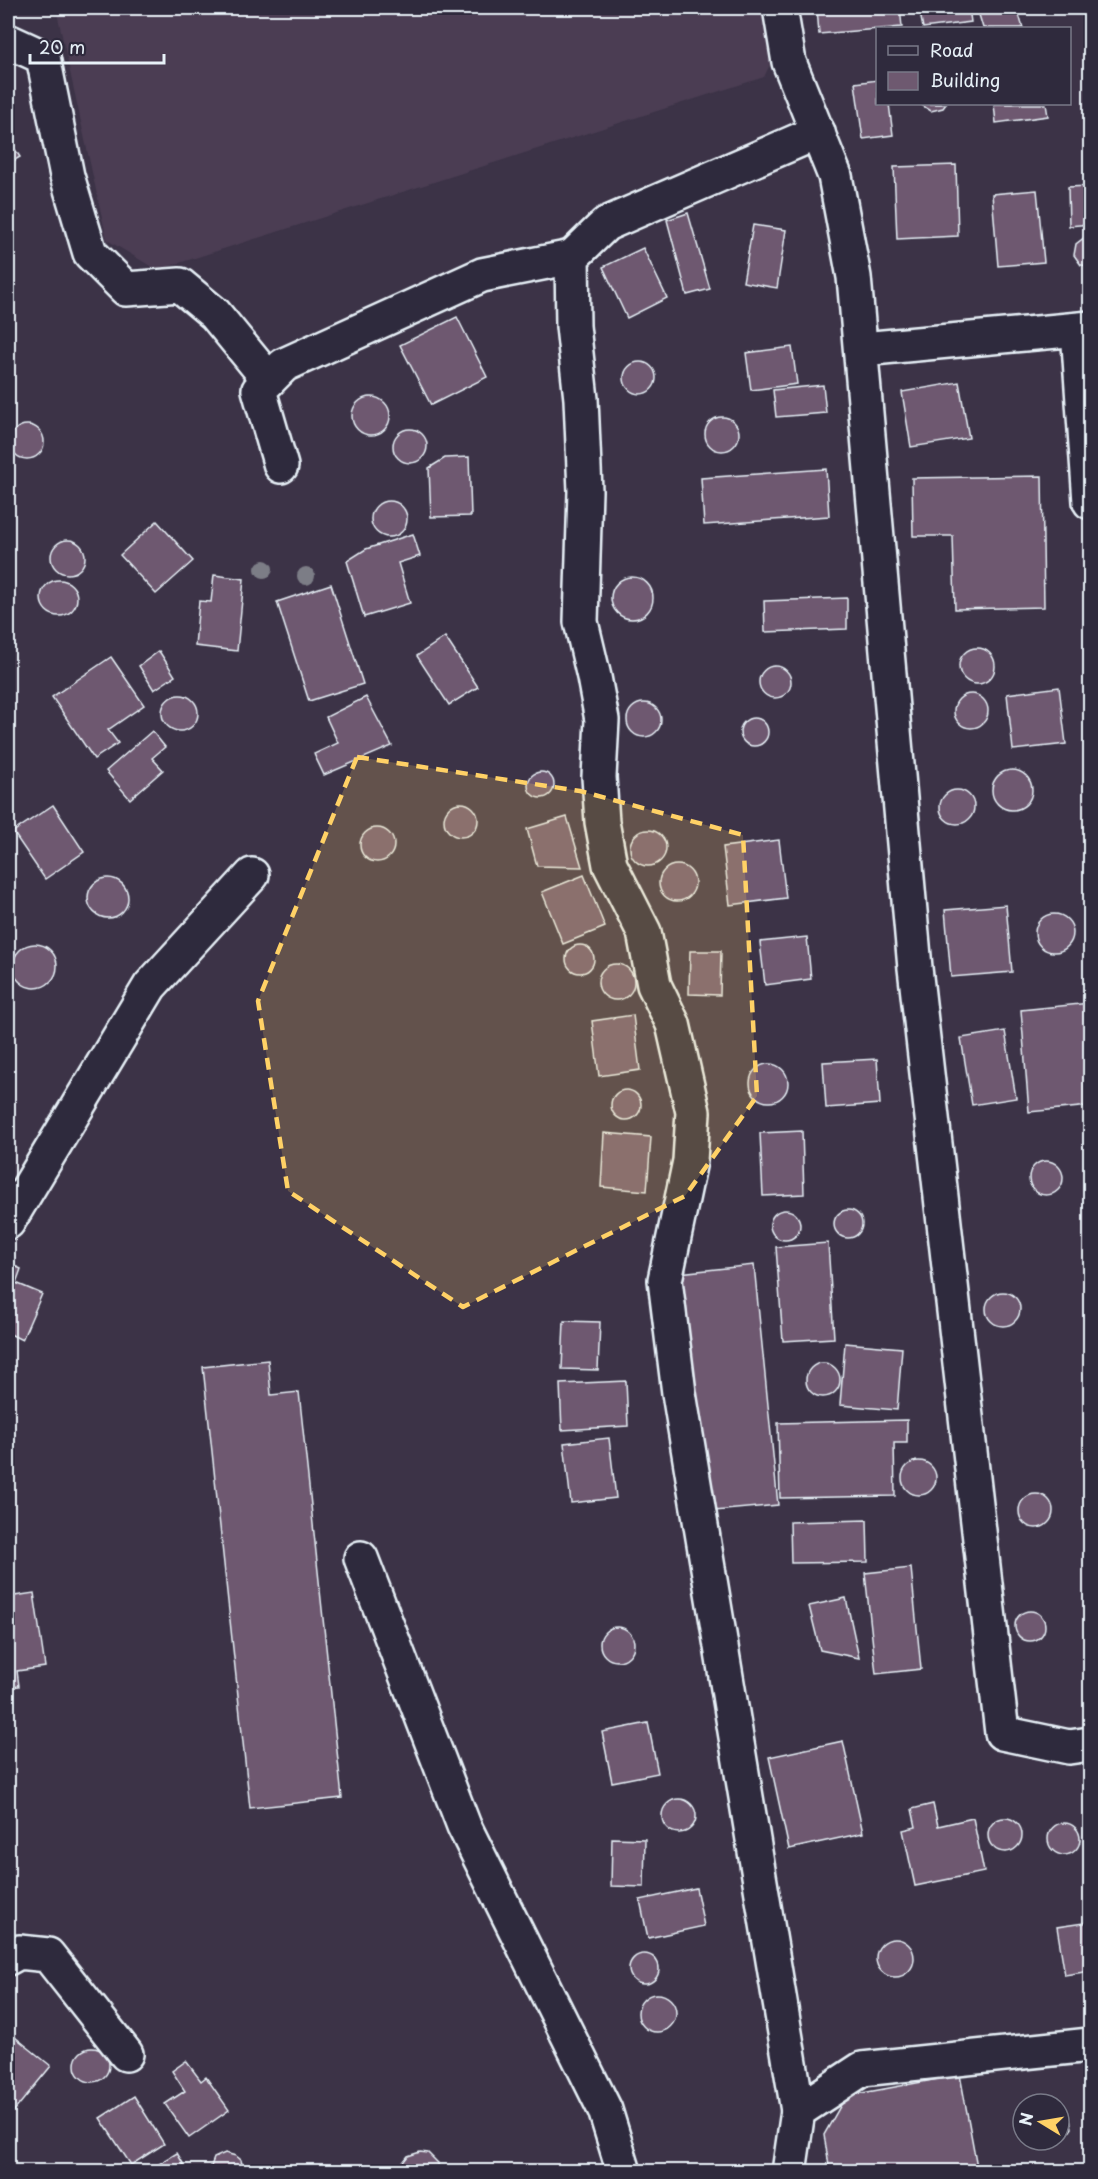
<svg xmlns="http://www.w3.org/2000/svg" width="1098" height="2179" font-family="'Playpen Sans',sans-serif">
<rect width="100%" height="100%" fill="#3c3347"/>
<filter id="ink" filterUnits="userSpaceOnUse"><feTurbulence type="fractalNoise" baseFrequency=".0167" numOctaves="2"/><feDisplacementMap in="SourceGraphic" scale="12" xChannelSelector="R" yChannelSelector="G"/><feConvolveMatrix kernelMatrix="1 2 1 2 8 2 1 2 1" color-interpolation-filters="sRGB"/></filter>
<g filter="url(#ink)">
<path fill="#4b3e53" d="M56,8h713l7,44 -12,25 -607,193 -50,-30z"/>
<g fill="#6e5970" stroke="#e8f1f8" stroke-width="1.5">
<path d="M817,8h83l2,19 -83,7z"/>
<path d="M919,8h50l2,14 -48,6z"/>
<path d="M977,8h40l6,20h-40z"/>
<path d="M878,80v24h11l4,31 -30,4 -8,-56z"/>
<path d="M920,104h26l-3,4 -12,3z"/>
<path d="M994,104h52l2,12 -52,7z"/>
<path d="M8,139l12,18 -12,7z"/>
<path d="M956,165l2,71 -61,3 -3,-72z"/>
<path d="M1090,186v38l-21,2 -1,-39z"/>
<path d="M1037,190l7,72 -46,4 -6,-72z"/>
<path d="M688,213l22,76 -23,6 -20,-75z"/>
<path d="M753,225l33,5 -9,58 -34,-6z"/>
<path d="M1085,237h5v29l-9,-1 -7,-10 2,-11z"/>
<path d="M643,248l24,50 -40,20 -24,-51z"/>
<path d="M457,317l30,60 -56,28 -31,-60z"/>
<path d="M792,347l5,37 -46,6 -5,-37z"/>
<path d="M8,357l4,7 1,6 -5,12z"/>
<circle cx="640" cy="378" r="16"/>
<path d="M959,382l10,56 -58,9 -9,-55z"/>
<path d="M823,385l3,28 -50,4 -3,-27z"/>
<circle cx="371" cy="416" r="19"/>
<circle cx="722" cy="434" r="17"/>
<circle cx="27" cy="442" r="17"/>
<circle cx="410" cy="446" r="17"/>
<path d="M469,457l2,59 -40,1 -2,-49 16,-10z"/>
<path d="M826,469l3,47 -125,9 -3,-47z"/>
<path d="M1042,476l2,131 -89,2 -2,-73h-40l-1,-58z"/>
<circle cx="389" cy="519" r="18"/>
<path d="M157,521l36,40 -37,33 -36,-39z"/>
<path d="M413,534l7,22 -22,7 12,40 -46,14 -17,-56 19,-12z"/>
<circle cx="68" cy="557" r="17"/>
<path d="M214,575l30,4 -7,72 -42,-5 4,-45 12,1z"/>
<circle cx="632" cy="598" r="21"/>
<circle cx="59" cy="598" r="18"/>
<path d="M331,584l32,100 -54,17 -32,-99z"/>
<path d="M847,598v31l-82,3 -1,-31z"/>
<path d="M445,637l33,50 -29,18 -32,-49z"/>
<circle cx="977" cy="666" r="18"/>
<path d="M159,651l16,25 -21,14 -15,-24z"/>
<path d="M111,657l33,48 -36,25 10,13 -24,16 -42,-62z"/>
<circle cx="775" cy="682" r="16"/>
<path d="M1059,687l7,57 -53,6 -6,-56z"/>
<circle cx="971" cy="711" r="17"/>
<circle cx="180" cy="713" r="18"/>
<path d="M366,697l26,49 -68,29 -10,-21 24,-11 -12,-26z"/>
<circle cx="644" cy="720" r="17"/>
<circle cx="754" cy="732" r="14"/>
<path d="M152,731l13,16 -13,11 11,12 -33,29 -24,-28z"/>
<circle cx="1012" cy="790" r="20"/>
<circle cx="541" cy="785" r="13"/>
<circle cx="957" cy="807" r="17"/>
<circle cx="461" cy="820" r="17"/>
<path d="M53,805l31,47 -39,27 -32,-47z"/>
<path d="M567,817l15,50 -45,-1 -10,-37z"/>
<circle cx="377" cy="845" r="17"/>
<circle cx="648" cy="848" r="18"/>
<path d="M779,840l7,58 -56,7 -7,-58z"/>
<circle cx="677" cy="883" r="18"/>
<path d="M584,875l21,52 -42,17 -21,-52z"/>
<circle cx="108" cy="898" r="20"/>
<path d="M1006,905l6,67 -61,5 -6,-67z"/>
<circle cx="1054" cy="933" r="19"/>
<path d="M807,937l4,42 -46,6 -5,-43z"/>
<circle cx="35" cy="966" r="22"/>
<circle cx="580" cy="959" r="14"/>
<path d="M690,951h31l-1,44 -31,-1z"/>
<circle cx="616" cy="982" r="18"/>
<path d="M1090,1003v103l-61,6 -8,-102z"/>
<path d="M633,1015l7,55 -41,6 -7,-55z"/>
<path d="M1005,1031l11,67 -44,7 -11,-67z"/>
<path d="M877,1059l3,45 -54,4 -3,-46z"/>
<circle cx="769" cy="1083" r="19"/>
<circle cx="626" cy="1105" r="15"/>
<path d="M802,1131l2,63 -41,2 -3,-63z"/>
<path d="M604,1133l47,4 -4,54 -46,-4z"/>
<circle cx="1046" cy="1178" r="17"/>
<circle cx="848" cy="1224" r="14"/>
<circle cx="785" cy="1225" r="15"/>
<path d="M828,1243l6,95 -51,3 -7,-94z"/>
<path d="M8,1263l13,6 -5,14 26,11 -20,46 -14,-7z"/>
<path d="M754,1265l24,240 -74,7 -25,-239z"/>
<circle cx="1003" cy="1309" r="17"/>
<path d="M564,1321l36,1 -2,48 -36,-1z"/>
<path d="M845,1343l57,5 -5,62 -57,-5z"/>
<path d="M268,1360l3,35 28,-3 43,406 -92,10 -47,-441z"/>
<circle cx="823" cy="1380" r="17"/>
<path d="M626,1381l2,45 -66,4 -2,-46z"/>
<path d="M907,1420v23h-13l1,53 -115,2 -2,-75z"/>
<path d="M609,1438l7,60 -45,5 -7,-60z"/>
<circle cx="919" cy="1478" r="17"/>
<circle cx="1036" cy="1511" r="17"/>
<path d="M867,1520l1,42 -77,1 -1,-41z"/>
<path d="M911,1568l10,101 -45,5 -11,-101z"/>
<path d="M34,1593l11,74 -28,4 2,15 -11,1v-90z"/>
<path d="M846,1598l13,60 -39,-8 -11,-44z"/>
<circle cx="1030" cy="1626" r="15"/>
<circle cx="617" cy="1644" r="17"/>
<path d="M648,1723l10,50 -46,9 -10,-50z"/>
<path d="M843,1741l20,92 -74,16 -20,-92z"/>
<circle cx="679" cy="1816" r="17"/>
<path d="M933,1804l5,22 35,-8 11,54 -69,14 -12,-56 13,-3 -4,-18z"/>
<circle cx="1005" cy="1835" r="17"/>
<circle cx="1064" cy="1839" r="16"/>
<path d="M612,1838l33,1 -1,48 -33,-1z"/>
<path d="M696,1888l8,38 -56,12 -8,-38z"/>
<path d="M1090,1922v49l-25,4 -8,-48z"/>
<circle cx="895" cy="1958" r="19"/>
<circle cx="644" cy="1969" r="15"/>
<circle cx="657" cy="2013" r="19"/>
<path d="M10,2033l41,33 -37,45 -6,-5v-69z"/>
<circle cx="92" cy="2065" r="17"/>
<path d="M186,2061l15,20 5,-4 23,33 -40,28 -24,-34 20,-13 -13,-20z"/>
<path d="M960,2075l18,97h-148l-6,-37 22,-39z"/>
<path d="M134,2096l30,48 -33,21 -31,-47z"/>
<path d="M1059,2109l10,6 3,13 -7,10 -6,1z"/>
<path d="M420,2152l8,1 10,10 1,9h-40l1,-6 8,-10z"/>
<path d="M177,2153l11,19h-42z"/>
<path d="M225,2153l11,3 5,4 3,12h-35l5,-14z"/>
</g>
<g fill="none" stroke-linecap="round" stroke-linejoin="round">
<defs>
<g id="street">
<path d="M780,8l9,54 46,114 19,101 61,691 87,765 67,14 21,-3"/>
<path d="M8,41l35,16 24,119 23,77 36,36 54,-4 35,29 54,66"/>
<path d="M1078,330l12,172"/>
<path d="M862,349l228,-21"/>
<path d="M281,466l-22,-76 25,-25 198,-90 90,-18"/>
<path d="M8,1222l142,-236 102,-111"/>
<path d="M361,1558l103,268 141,284 19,62"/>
<path d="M8,1958l11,-6 29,3 78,99"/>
<path d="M798,2111l-119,-718 -14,-113 25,-119 3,-49 -20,-88 -19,-39 -10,-53 -34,-67 -8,-43 -3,-45 3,-57 -8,-43 -13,-55 4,-131 -4,-92 -8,-73 -1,-69 34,-33 212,-92"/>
<path d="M789,2172l9,-61 64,-42 228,-24"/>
</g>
</defs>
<use href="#street" stroke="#e8f1f8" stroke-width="38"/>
<use href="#street" stroke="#2f2a3d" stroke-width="33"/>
</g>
<g fill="#7b7d86">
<circle cx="264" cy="569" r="9"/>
<circle cx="306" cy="576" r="9"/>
</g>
</g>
<path fill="#ffd166" fill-opacity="0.2" stroke="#ffd166" stroke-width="4.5" stroke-dasharray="12 8" stroke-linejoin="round" d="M357,757l223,34 163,44 14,261 -72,100 -222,111 -175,-116 -30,-190z"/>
<rect width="1098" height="2179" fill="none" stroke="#2f2a3d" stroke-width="30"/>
<rect x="15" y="15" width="1068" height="2149" fill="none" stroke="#e8f1f8" stroke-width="2" filter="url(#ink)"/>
<rect x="876" y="27" width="195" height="78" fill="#2f2a3d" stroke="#797a88" stroke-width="1.5"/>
<rect x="888" y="46" width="30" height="9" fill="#2f2a3d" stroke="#797a88" stroke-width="1.5"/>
<text x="930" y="57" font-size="18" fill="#e8f1f8">Road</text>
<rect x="888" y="72" width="30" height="18" fill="#6e5970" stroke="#797a88" stroke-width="1.5"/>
<text x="930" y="87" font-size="18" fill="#e8f1f8">Building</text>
<g transform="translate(1041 2122) rotate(281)"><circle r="28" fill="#2f2a3d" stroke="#797a88" stroke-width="1.5"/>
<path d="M0-4.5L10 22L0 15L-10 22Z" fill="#ffd166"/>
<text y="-9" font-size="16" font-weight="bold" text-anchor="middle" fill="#e8f1f8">N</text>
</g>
<path d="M30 54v9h134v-9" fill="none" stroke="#e8f1f8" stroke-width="3"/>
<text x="39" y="54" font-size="18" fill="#e8f1f8" stroke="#2f2a3d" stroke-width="4.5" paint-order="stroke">20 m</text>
</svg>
